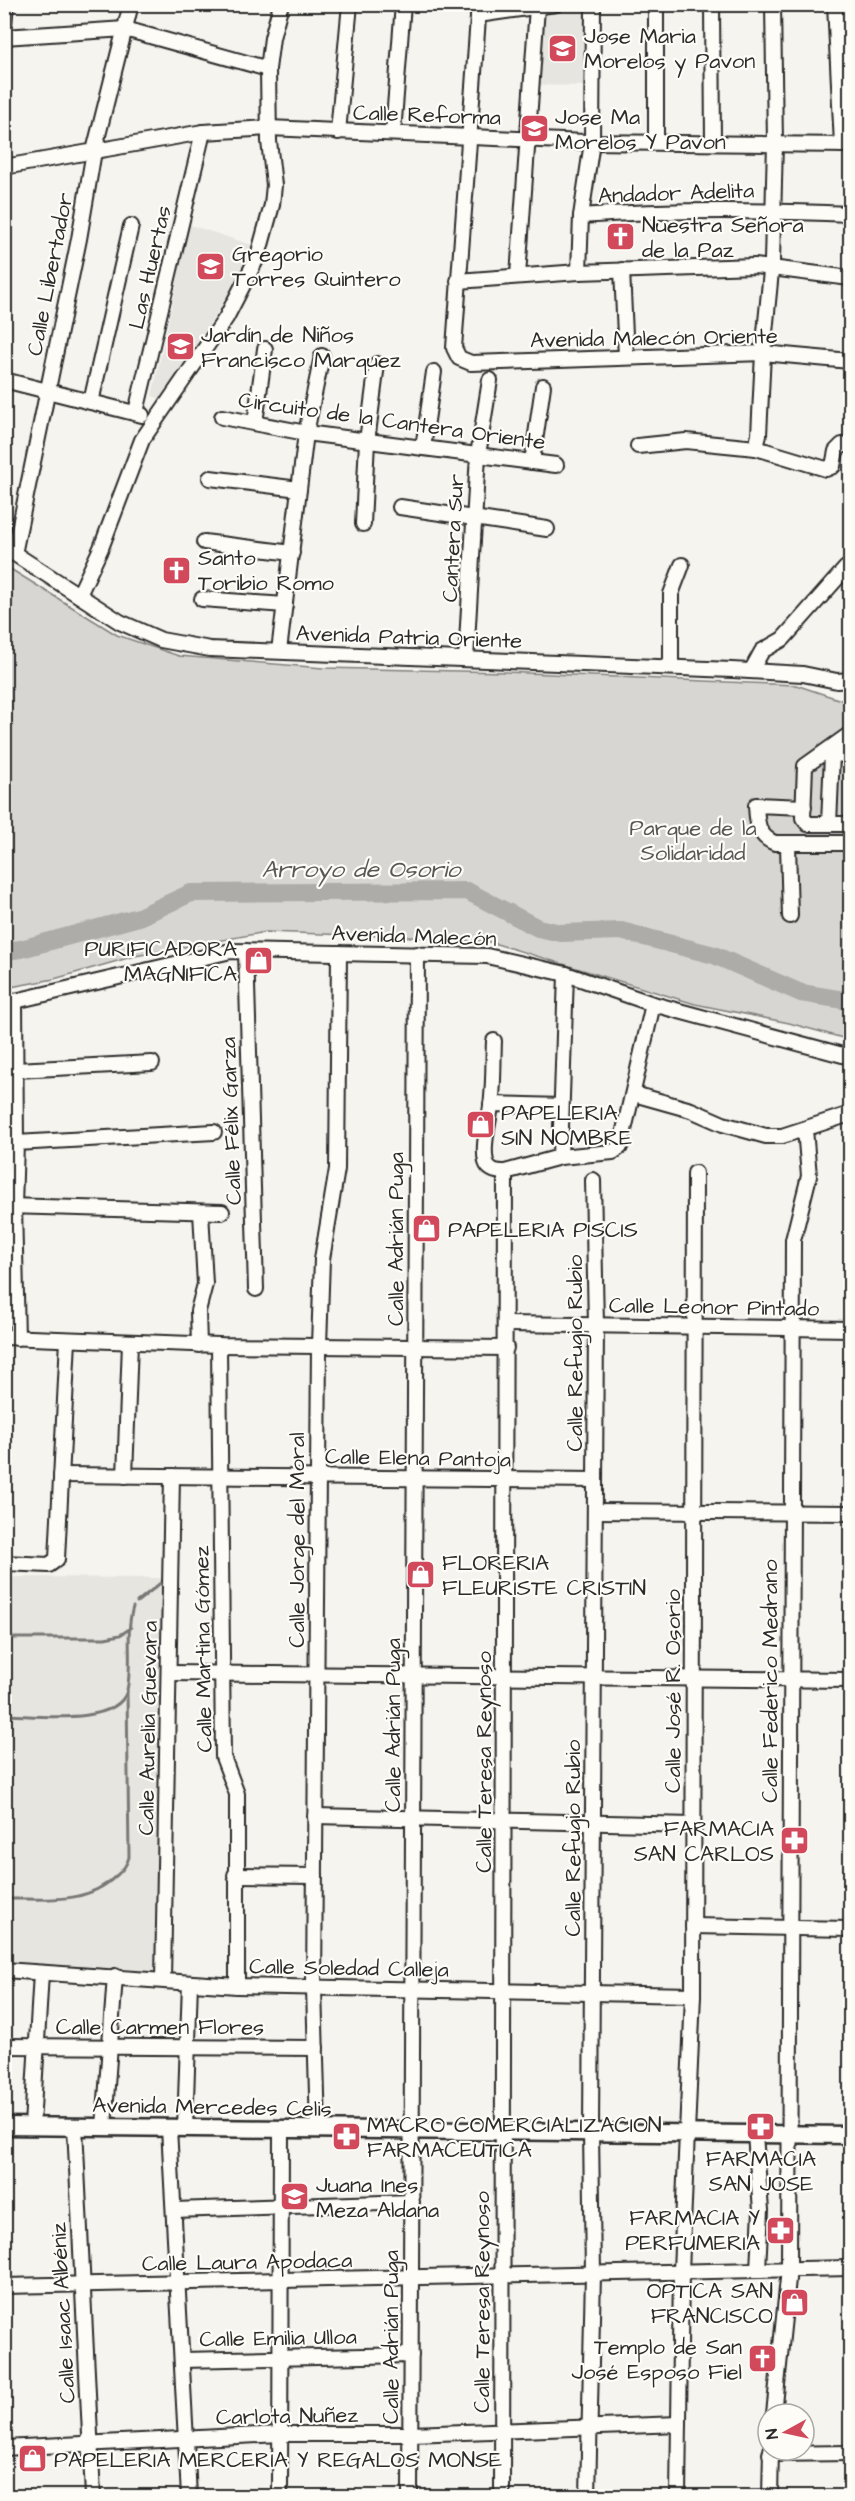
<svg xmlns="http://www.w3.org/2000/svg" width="855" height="2501" font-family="'Architects Daughter',sans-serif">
<rect width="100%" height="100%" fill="#f5f4ef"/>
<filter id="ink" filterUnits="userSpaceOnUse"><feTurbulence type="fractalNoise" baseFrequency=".0167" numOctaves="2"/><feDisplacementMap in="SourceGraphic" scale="12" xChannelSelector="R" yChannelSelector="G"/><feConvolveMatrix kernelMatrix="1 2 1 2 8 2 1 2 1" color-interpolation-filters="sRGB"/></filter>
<g filter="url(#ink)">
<g fill="#e6e5e0">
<path d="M587,6l2,80 -52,-1 2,-73z"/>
<path d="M187,224l65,21 -26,53 -62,102 -12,-4 24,-109z"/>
<path d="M4,1577l159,1 -7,401 -64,-10 -87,-5z"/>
</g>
<path fill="#d7d6d2" stroke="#81807e" stroke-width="1.5" d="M4,565l113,70 62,21 144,12 182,4 291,13 45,15 9,7v333l-61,-17 -94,-19 -205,-62 -54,-4 -170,-6 -131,24 -81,23 -49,9z"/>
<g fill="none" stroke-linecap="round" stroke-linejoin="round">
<g stroke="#797877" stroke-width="3">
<path d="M137,1602l26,-21"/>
<path d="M4,1638h101l15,-3 11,-7"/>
<path d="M4,1715c31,0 112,12 123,-24"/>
<path d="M4,1899c40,-1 81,7 112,-23 6,-5 11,-10 13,-19l-2,-167c6,-27 -2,-57 6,-83"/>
</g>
<path stroke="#adaca9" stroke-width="18" d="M4,951l17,-2 118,-32 52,-24 276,-2 71,37 23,5 60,-2 93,24 87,38 49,8"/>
<defs>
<g id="minor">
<path d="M479,4l-25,344 5,10 12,5 292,-10 87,8"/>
<path d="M712,4l1,138"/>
<path d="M835,4l7,141"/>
<path d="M478,15l78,-11"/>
<path d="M4,25l2,-21"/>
<path d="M4,37l121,-8 143,40"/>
<path d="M338,132l12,-128"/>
<path d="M393,133l10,-129"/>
<path d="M656,142v-138"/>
<path d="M4,167l199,-35 66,-4 316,14 265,3"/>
<path d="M581,216c91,-7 178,-6 269,-2"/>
<path d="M622,270l4,87"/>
<path d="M579,272l2,-56 11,-74 1,-138"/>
<path d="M518,276l19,-269"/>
<path d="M458,281l121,-9 176,-6 95,12"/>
<path d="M4,380l138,35"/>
<path d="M91,402l40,-176"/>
<path d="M136,412l67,-280"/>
<path d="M222,417l84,16 250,32"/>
<path d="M255,423l10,-74"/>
<path d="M638,446l48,-5 70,7 70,21 7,-3 3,-15 6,-6"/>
<path d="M423,448l11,-76"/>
<path d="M756,448l3,-13 4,-82 9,-92 3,-118 -2,-139"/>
<path d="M532,462l11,-76"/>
<path d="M210,478l89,11"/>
<path d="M400,507l147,22"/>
<path d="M363,524l4,-83 10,-77"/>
<path d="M204,542l88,11"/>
<path d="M4,547l116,75 41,18 49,9 522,21 71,4 34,7 13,-1"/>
<path d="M14,554l65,-315 15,-88 37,-147"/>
<path d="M79,595l22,-47 41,-108 84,-122 32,-62 14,-51 2,-20 -5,-44 -1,-72 4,-31 9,-34"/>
<path d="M202,599l83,6"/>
<path d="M279,651l27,-218 16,-77"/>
<path d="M466,659l12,-204 12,-75"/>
<path d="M671,667v-73l11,-29"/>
<path d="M751,671l11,-20 21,-12 63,-71"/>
<path d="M850,734l-45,32 -2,52 5,6h42"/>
<path d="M826,754l24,1"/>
<path d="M804,807l-48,-2c1,17 1,31 19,38h75"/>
<path d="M829,824l3,-70"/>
<path d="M788,845l2,71"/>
<path d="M246,951l10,338"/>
<path d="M4,999l11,2 216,-50 256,5 79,18 87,30 197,53"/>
<path d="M15,1001l1,142 -2,63 3,132"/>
<path d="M494,1041c-1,21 0,44 -3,65 -2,17 -9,39 -5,56 3,9 11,10 19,10l55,-15 53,-5 7,-5 2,-8 31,-135"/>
<path d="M16,1070l136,-7"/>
<path d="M634,1094l57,16 32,14 43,12h16l68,-22"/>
<path d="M491,1104l70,2"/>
<path d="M16,1143l198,-11"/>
<path d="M560,1157l6,-183"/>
<path d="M7,1206l215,6"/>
<path d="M506,1324l344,5"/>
<path d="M4,1337l215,8 287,3"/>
<path d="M199,1345l-1,-34 7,-27 -4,-72"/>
<path d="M219,1345l4,412 14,37v192"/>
<path d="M61,1475l534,5"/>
<path d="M125,1476l5,-133"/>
<path d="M595,1511l255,2"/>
<path d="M4,1563l45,2 8,-6 11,-219"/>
<path d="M169,1673l681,7"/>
<path d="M315,1816l378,9"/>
<path d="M235,1875l80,1"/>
<path d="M693,1926l157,3"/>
<path d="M4,1970l233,16 456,9"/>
<path d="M163,1980l9,-504"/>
<path d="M4,2046l312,2"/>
<path d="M32,2126l9,-153"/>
<path d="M75,2127l18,369"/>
<path d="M104,2127l11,-151"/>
<path d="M169,2128l20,368"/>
<path d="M185,2128l5,-145"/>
<path d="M318,2130l-4,-142 5,-643 3,-86 15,-90 2,-216"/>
<path d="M755,2135l6,75 -3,59"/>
<path d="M174,2210l238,-8"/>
<path d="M4,2286l846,-18"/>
<path d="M182,2360l229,-5"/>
<path d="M774,2414l15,-145 4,-1029 16,-64 -4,-47"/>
<path d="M4,2448l276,-14h131l268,-10"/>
<path d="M770,2454l80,-1"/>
<path d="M280,2496l1,-367"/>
<path d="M410,2496l7,-1542"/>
<path d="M502,2496l3,-1324"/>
<path d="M588,2496l5,-222 -2,-142 5,-807 -3,-145"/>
<path d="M678,2496l3,-225 12,-276 2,-822"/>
<path d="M770,2496l1,-46"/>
</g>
<path id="major" d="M4,2126l846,9"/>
</defs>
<use href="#minor" stroke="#2b2b2b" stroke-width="18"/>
<use href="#major" stroke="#2b2b2b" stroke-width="21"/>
<use href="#minor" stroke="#fdfcf7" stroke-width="14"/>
<use href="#major" stroke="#fdfcf7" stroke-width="16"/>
</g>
</g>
<defs>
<symbol id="school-square" viewBox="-11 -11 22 22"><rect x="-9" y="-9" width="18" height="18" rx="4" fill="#d1495b" stroke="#fdfcf7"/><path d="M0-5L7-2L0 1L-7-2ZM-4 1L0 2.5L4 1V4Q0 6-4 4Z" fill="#fff"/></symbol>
<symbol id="church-square" viewBox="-11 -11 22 22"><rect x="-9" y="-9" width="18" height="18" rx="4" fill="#d1495b" stroke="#fdfcf7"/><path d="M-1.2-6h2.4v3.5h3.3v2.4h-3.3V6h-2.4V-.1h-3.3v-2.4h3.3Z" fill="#fff"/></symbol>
<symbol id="shop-square" viewBox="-11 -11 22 22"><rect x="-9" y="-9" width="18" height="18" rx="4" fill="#d1495b" stroke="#fdfcf7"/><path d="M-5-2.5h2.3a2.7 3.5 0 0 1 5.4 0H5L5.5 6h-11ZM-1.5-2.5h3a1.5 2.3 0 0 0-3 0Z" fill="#fff"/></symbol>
<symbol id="pharmacy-square" viewBox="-11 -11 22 22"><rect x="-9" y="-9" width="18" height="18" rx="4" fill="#d1495b" stroke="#fdfcf7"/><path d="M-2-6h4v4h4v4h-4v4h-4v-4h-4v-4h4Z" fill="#fff"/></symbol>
</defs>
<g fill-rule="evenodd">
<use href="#school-square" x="546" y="32" width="33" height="33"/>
<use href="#school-square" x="518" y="112" width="33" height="33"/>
<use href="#church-square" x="604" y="220" width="33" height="33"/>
<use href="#school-square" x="194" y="250" width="33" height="33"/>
<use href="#school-square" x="164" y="330" width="33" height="33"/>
<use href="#church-square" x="160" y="554" width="33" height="33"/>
<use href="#shop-square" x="242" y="944" width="33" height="33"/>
<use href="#shop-square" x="464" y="1108" width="33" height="33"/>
<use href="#shop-square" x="410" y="1212" width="33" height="33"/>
<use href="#shop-square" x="404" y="1558" width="33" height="33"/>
<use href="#pharmacy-square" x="778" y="1824" width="33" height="33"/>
<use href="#pharmacy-square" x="744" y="2110" width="33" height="33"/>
<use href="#pharmacy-square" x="330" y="2120" width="33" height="33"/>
<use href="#school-square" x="278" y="2180" width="33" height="33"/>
<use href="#pharmacy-square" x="764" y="2214" width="33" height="33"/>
<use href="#shop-square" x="778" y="2286" width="33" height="33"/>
<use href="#church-square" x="746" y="2342" width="33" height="33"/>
<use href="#shop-square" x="16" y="2442" width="33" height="33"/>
</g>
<g text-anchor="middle" stroke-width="4.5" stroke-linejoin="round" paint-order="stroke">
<g font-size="22" fill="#2b2b2b" stroke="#fdfcf7" text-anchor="start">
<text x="584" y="43">Jose Maria<tspan x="584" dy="25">Morelos y Pavon</tspan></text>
<text x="555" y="124">Jose Ma<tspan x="555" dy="25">Morelos Y Pavon</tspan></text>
<text x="642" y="232">Nuestra Señora<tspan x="642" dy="25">de la Paz</tspan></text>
<text x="232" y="261">Gregorio<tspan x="232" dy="25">Torres Quintero</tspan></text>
<text x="201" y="342">Jardín de Niños<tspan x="201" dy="25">Francisco Marquez</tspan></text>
<text x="198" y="565">Santo<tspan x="198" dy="25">Toribio Romo</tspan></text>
<text x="237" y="956" text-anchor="end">PURIFICADORA<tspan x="237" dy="25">MAGNIFICA</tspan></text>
<text x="501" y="1120">PAPELERIA<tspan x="501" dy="25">SIN NOMBRE</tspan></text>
<text x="448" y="1237">PAPELERIA PISCIS</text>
<text x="442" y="1570">FLORERIA<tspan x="442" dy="25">FLEURISTE CRISTIN</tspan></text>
<text x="774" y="1836" text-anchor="end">FARMACIA<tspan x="774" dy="25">SAN CARLOS</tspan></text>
<text x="367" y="2132">MACRO COMERCIALIZACION<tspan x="367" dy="25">FARMACEUTICA</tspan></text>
<text x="761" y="2166" text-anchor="middle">FARMACIA<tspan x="761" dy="25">SAN JOSE</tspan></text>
<text x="316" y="2192">Juana Ines<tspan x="316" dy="25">Meza Aldana</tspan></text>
<text x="760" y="2225" text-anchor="end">FARMACIA Y<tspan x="760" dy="25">PERFUMERIA</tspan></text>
<text x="773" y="2298" text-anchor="end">OPTICA SAN<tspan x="773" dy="25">FRANCISCO</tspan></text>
<text x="742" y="2354" text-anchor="end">Templo de San<tspan x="742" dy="25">José Esposo Fiel</tspan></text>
<text x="54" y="2467">PAPELERIA MERCERIA Y REGALOS MONSE</text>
</g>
<g font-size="22" fill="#2b2b2b" stroke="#fdfcf7">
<text transform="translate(427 114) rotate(2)" y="8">Calle Reforma</text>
<text transform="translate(676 192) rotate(-2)" y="8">Andador Adelita</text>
<text transform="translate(149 267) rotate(-77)" y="8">Las Huertas</text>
<text transform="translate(49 274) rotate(-79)" y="8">Calle Libertador</text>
<text transform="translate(654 337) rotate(-1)" y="8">Avenida Malecón Oriente</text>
<text transform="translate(392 420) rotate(8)" y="8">Circuito de la Cantera Oriente</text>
<text transform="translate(452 538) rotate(-87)" y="8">Cantera Sur</text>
<text transform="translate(409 636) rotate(2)" y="8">Avenida Patria Oriente</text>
<text transform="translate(414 935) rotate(2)" y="8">Avenida Malecón</text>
<text transform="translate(230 1121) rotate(-92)" y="8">Calle Félix Garza</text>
<text transform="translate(395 1239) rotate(-90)" y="8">Calle Adrián Puga</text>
<text transform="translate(714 1306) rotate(1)" y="8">Calle Leonor Pintado</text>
<text transform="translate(574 1353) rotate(-90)" y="8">Calle Refugio Rubio</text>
<text transform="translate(418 1457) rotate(1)" y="8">Calle Elena Pantoja</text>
<text transform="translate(296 1540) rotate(-90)" y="8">Calle Jorge del Moral</text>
<text transform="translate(202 1649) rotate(-91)" y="8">Calle Martina Gómez</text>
<text transform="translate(769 1681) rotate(-90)" y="8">Calle Federico Medrano</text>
<text transform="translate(672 1691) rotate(-90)" y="8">Calle José R. Osorio</text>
<text transform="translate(392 1725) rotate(-90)" y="8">Calle Adrián Puga</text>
<text transform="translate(147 1728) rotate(-89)" y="8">Calle Aurelia Guevara</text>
<text transform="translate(483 1762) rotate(-90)" y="8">Calle Teresa Reynoso</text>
<text transform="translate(572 1838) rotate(-90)" y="8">Calle Refugio Rubio</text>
<text transform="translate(349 1967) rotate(1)" y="8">Calle Soledad Calleja</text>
<text x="160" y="2034">Calle Carmen Flores</text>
<text transform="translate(212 2106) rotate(1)" y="8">Avenida Mercedes Celis</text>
<text transform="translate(247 2261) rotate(-1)" y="8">Calle Laura Apodaca</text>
<text transform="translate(481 2302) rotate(-90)" y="8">Calle Teresa Reynoso</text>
<text transform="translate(62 2313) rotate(-93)" y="8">Calle Isaac Albéniz</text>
<text transform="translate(278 2337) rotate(-1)" y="8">Calle Emilia Ulloa</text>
<text transform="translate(390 2337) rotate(-90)" y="8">Calle Adrián Puga</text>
<text transform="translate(287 2415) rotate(-1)" y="8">Carlota Nuñez</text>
</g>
<g font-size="22" fill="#565655" stroke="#fdfcf7">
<text x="693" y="835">Parque de la<tspan x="693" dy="25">Solidaridad</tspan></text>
</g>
<g font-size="24" font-style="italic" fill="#585857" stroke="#fdfcf7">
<text x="361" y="877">Arroyo de Osorio</text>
</g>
</g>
<rect width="855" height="2501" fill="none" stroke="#fdfcf7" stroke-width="24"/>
<rect x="12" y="12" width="831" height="2477" fill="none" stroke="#2b2b2b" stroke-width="2" filter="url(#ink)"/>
<g transform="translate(786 2432) rotate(262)"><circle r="28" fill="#fdfcf7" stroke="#a9a8a5" stroke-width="1.5"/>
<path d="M0-4.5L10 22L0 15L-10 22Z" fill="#d1495b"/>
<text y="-9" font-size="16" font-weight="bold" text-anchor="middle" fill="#2b2b2b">N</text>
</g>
</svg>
